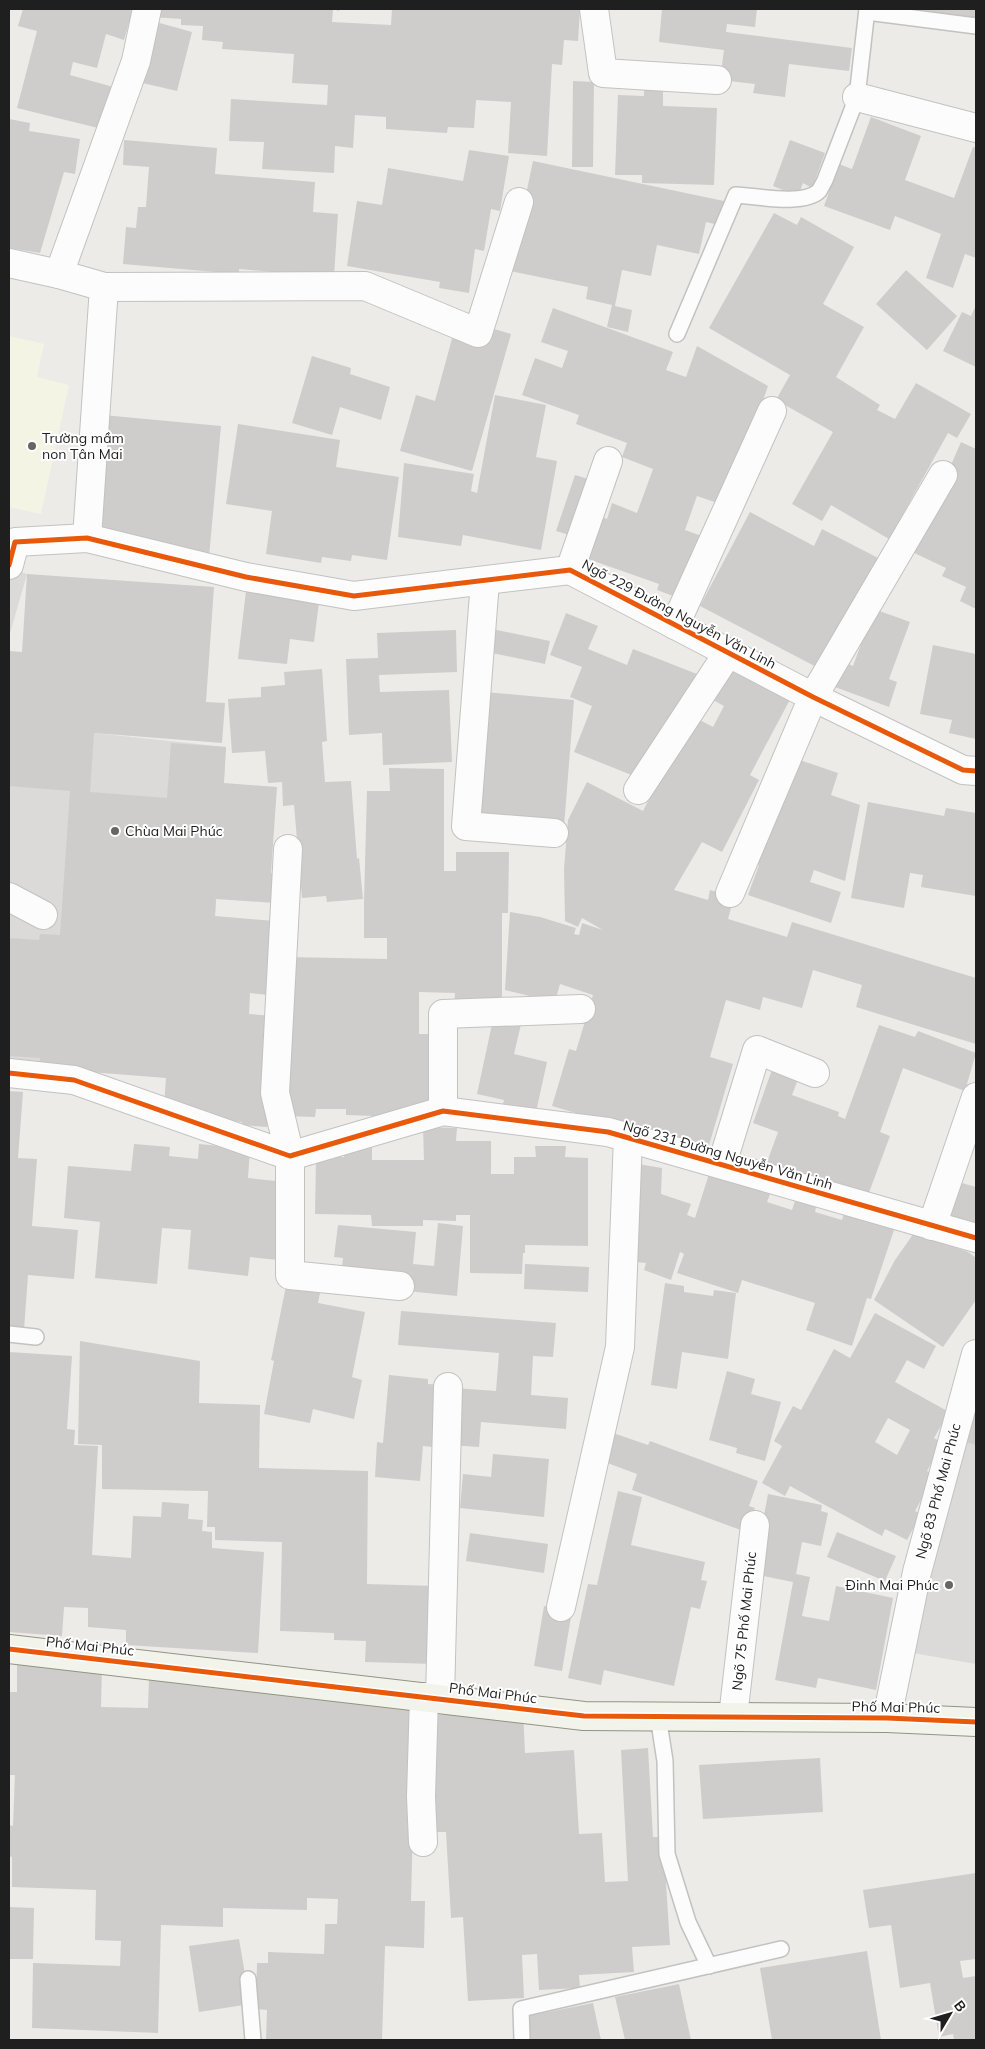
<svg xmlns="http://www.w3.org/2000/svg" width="985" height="2049" font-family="Mulish,sans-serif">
<rect width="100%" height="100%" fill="#ecebe8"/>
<path fill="#f4f4e5" d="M9,336l35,8 -7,33 32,8 -28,129 -32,-7z"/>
<g fill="#dbdad9">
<path d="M9,568l18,6 -18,63z"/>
<path d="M9,688l87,6 -2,39 132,14 -11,169 -176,152 -30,-6z"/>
<path d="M976,1383v281l-69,-12z"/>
</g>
<g fill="#cfcdcb" fill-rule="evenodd">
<path d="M23,9h110l-9,31 -18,-6 -9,34 -24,-6 -3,13 47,13 -11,42 -89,-22 20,-77 -19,-5z"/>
<path d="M154,9h185v2l-6,-2 -1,13 59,3 1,-16h188l-2,32 -14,-1 -2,25 -10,-1 -5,92 -39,-3 3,-51 -35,-2 -2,28 -26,-1 -1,6 -61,-4v-12l-31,-2 -2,33 -18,-2 -1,27 -72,-4 2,-27 -35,-1 2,-42 96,6 1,-20 -36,-2 2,-29 -72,-5 1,-7 -21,-2 1,-14 -22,-1v-6l-29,-2z"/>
<path d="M662,9h95l-2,18 -28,-3 -1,8 126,16 -3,23 -60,-7 -4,33 -32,-4 2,-9 -35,-4 4,-30 -65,-8z"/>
<path d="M889,9h87v13z"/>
<path d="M149,20l43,12 -15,59 -43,-10z"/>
<path d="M573,81l21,1 -1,85h-21z"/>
<path d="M644,87l19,1v18l54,2 -3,77 -72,-2v-8h-27l3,-80 26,1z"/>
<path d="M871,117l50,19 -16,44 49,18 19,-51 3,1v110l-11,-4 -12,34 -27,-10 15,-44 -46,-18 -5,14 -66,-24 15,-42 13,5z"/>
<path d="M9,119l21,4 -1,8 51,8 -5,35 -11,-2 -24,81 -31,-5z"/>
<path d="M124,140l93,8 -2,26 100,8 -2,30 25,2 -4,63 -95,-8v5l-116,-10 3,-37 10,1 2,-21h8l3,-40 -26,-2z"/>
<path d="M790,140l35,13 -13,35 -9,-5 -5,13 -25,-10z"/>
<path d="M469,150l40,6 -9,55 -9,-2 -7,42 -9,-2 -6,44 -30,-5 1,-6 -93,-16 10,-65 25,4 6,-37 75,13z"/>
<path d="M533,161l191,40 -5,24 -13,-3 -7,32 -42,-9 -6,31 -29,-6 -7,36 17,4 -4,22 -21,-5 5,-22 -26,-6 2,-12 -78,-16z"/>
<path d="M774,213l23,12 4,-8 53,30 -31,57 41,23 -28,50 44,28 -3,5 18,9 21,-36 55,31 -14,24 -9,-5 -59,106 -58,-34 -9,16 -30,-17 41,-72 -57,-32 14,-25 -81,-47z"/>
<path d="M906,270l51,46 -30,34 -51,-46z"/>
<path d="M976,305v62l-33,-16 19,-39 9,4z"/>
<path d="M553,308l120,44 -7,18 20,7 11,-31 71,40 -42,120 -29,-10 -12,34 22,8 -23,62 -27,-10 2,-6 -71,-25 15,-42 4,2 5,-16 25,10 16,-44 -31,-12 5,-14 -51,-19 3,-9 -57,-20 13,-37 27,10 6,-17 -27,-9z"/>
<path d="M491,328l20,6 -39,137 -72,-20 16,-56 19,6 18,-66 33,9z"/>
<path d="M312,356l39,12 -1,6 40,13 -9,33 -41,-13 -8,28 -40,-12z"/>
<path d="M495,395l51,10 -10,52 21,4 -16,89 -78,-15 -2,11 -63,-9 6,-74 70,11 -3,17 6,2z"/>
<path d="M103,415l118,11 -12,131 -117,-23z"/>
<path d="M238,424l102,16 -4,27 63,10 -12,83 -35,-5 -1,6 -29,-4 -1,6 -55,-9 6,-43 -46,-7z"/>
<path d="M961,442l15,7v160l-16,-8 6,-14 -24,-11 4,-8 -38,-18 36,-69z"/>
<path d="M575,475l23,7 -19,56 -23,-7z"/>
<path d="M750,512l64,34 8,-17 60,31 -58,111 -124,-65z"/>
<path d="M27,574l187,13 -8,115 19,1 -3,40 -128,-10 -4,59 77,6 4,-55 55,4 -2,36 53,4 -6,86h6l-2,30 -59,-4 -1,17 59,5 -5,74 -19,-2 -1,21 25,2 -7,111 -26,-2 1,-3 -54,-4 -24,-13 2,-27 -127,-10 1,-10 -31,-2v-118l30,2 1,-6 20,1 10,-144 -61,-5v-135l13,1z"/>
<path d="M246,591l28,4 46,-1 -6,48 -24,-3 -3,25 -49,-5z"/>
<path d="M874,609l36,13 -21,57 8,3 -8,25 -54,-20 9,-25 9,4z"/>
<path d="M566,613l32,13 -10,23 39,16 6,-16 64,25 -11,27 -47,77 -65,-26 18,-46 -22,-9 12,-30 -32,-12z"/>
<path d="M487,628l63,13 -5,23 -63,-13z"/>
<path d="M456,630l1,42 -78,3 1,17 69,-2 3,72 -69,3 -1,-32 -33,2 -3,-76 32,-1 -1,-25z"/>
<path d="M933,645l43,9v85l-27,-6 3,-13 -32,-6z"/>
<path d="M729,659l65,33 -44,83 9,5 -37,72 -20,-10 -28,48 34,10 2,-10 24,7 -6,22 59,18 5,-15 184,56v66l-120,-37 6,-22 -49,-15 -11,38 -39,-11 -3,13 -34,-10 -16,57 23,7 -26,88 -155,-46 17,-57 7,2 17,-56 -33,-11 -5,18 -50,-12 5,-78 30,5 36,11 -2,6 5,1 3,-12 21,7 -21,-12 -4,9 -13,-6 -1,-52 4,-49 19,-38 56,29 49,-95 21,11 11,-21 -15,-8z"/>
<path d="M322,669l5,72 -5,1 3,40 26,-1 6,78 2,-1 4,41 -36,3 -1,-6 -24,2 -8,-93 -11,1 -1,-24 -14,1 -3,-32 -33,2 -4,-54 33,-2v-10l24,-2 -1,-13z"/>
<path d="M485,692l89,8 -10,127 -89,-7z"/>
<path d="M791,757l47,16 -7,22 29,10 -15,76 -31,-11 -4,12 31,10 -10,31 -83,-28 11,-30 -10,-4z"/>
<path d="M389,768l55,1v102h12v-19h53l-1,61h-6v94l-48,-1 1,-13 -36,-1v42h12v75l-27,8 -58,-2v-6h-30l-1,8 -31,-1 2,-159 101,2v-21h-23v-38l3,-109h23z"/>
<path d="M868,802l76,14 2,-8 30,5v83l-55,-9 2,-12 -13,-2 -6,35 -53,-10z"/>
<path d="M494,1015l28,5 -8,34 33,8 -11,50 -33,-8 1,-4 -27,-6z"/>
<path d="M879,1025l36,12 3,-6 58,22 -11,38 -62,-23 -23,64 10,4 -23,62 -101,-33 12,-33 -25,-9 20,-56 26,10 -7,18 47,17 -1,4 7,3z"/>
<path d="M9,1091l14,1 -5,66 19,1 -5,67 46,4 -4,49 -46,-4 -4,55 -15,-1z"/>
<path d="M423,1127l34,1 -1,13h35v33h23v-17h22l-1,-11h31l-1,11 23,1v88l-63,-1v8h-2l-1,21 -52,-1v-58h-14v6l-33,-1v6h-51l-1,-11 -56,-1 1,-57h28v-12h28v15h52z"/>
<path d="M134,1144l36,3 -1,9 29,3 1,-15 51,5 -2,29 37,4 -7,78 -28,-3 -2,19 -60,-7 3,-39 -29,-2 -5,56 -62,-6 5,-56 -36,-4 4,-52 63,5z"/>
<path d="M638,1164l24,4 -1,26 30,10 -4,11 8,3 14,-44 61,20 -3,8 25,8 5,-15 20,7 -2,10 27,8 3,-10 50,17 -24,72 -4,-1 -15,48 -46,-16 9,-27 -73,-23 -4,13 -61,-20 7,-19 -4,-2 -9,28 -27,-10 2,-7 -19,-2z"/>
<path d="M951,1180l25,7v44l-37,-11z"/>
<path d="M438,1223l25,3 -6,70 -51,-5 -65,-13 2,-20 -9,-1 4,-32 78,7 -3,32 21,2z"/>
<path d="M914,1233l54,19 8,6v42l-33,47 -69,-47 21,-40z"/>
<path d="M525,1264l64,3 -1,25 -64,-3z"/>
<path d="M665,1283l19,3v6l29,4 1,-6 22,3 -8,66 -46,-7 -5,37 -26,-4z"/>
<path d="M286,1286l34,7 -2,10 47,9 -13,65 10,3 -8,39 -41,-10 -3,14 -46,-9 10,-53 -3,-1z"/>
<path d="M401,1311l155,12 -3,34 -20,-1 -2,39 37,3 -2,31 -85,-7 -2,25 -30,-2 5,-57 42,3 3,-38 -101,-8z"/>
<path d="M875,1313l61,33 -12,23 -17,-9 -12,22 54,30 -15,26 8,5 -15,28 8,4 -20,36 6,3 -14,26 -22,-11 -3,7 -92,-50 -5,10 -23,-13 20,-37 -8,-5 19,-35 8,4 33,-61 16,9zM888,1418l22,12 -13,25 -22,-13z"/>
<path d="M80,1341l120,20 -1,42 61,2 -1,63 109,3 -1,113 68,2 -1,78 -69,-2 1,-21 -32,-1v-7l-54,-2 2,-89 -67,-2v-13h-8l1,-36 -106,-2v-44l-24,-1z"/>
<path d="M9,1352l63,4 -5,73 8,1 -1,15 24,1 -6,109 39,3 2,-42 28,1 1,-15 27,2 -1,15 15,1 -1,11 10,1v16l52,4 -6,101 -132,-8v-15l-38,-3v-19l-24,-1 -2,29 -53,-4z"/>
<path d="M727,1371l28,8 -4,15 30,8 -16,59 -29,-8 1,-5 -28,-8z"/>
<path d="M389,1375l39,4v5l19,1 -5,63 -19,-2 -3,35 -45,-4 2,-35 6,1z"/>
<path d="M976,1385v60l-16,-5z"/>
<path d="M613,1433l35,12 2,-4 108,40 -9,25 6,2 -9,24 -114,-42 5,-16 -35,-13z"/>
<path d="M493,1454l56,5 -5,58 -84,-9 3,-34 28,3z"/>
<path d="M618,1491l24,6 -11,48 74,17 -4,18 6,1 -7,28 -9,-2 -17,79 -70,-16 -3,15 -33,-7 20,-94 9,1z"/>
<path d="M768,1494l54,11 -1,6 7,2 -7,33 -19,-4 -6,32 14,3 -8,39 27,5 7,-35 57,12 -17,92 -58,-12 -2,10 -41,-8 18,-98 -40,-8z"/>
<path d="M837,1532l59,24 -11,25 -58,-24z"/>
<path d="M470,1533l78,11 -4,29 -78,-12z"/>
<path d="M544,1606l28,5 -10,60 -28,-5z"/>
<path d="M17,1665l85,2 -1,40 47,1 1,-30 267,25 -5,198h14l-1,47 -39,-2 -3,94h-116l1,-30 -11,-1 1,-46h11v-11l56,2 1,-30h12l1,-25 -31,-1v12l-84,-2v19l-62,-2 -3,108 -126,-5 1,-65 87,3 1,-25 -26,-1 1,-50 -84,-3v-30l-3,-1v-31l4,1 2,-51h-6v-83h8z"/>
<path d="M523,1711l2,42 49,-3 5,84 23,-1 3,49 23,-1 -7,-131 27,-2 5,89h10l7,108 -38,2 2,25 -55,3 1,13 -41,2 -2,-36 -15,1 2,43 -56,3 -5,-84 -12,1 -5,-86h-9l-7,-117z"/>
<path d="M820,1758l3,54 -120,7 -4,-54z"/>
<path d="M976,1873v86l-16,2 3,17 13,-2v64h-22l-1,-6 -14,3 -9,-54 -30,5 -9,-63 -22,3 -6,-38z"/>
<path d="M9,1907l25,1 -1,51h-24z"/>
<path d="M239,1939l11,65 -51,8 -10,-66z"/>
<path d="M867,1951l14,89h-109l-12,-72z"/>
<path d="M679,1984l12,56h-66l-10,-43z"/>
<path d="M593,2003l8,37h-73l-5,-23z"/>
</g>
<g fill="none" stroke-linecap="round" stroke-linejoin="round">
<defs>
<g id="lane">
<path d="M867,12l109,14"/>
<path d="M677,334l59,-139c20,1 68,11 83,-4 2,-3 4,-7 6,-11l32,-83 10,-88"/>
<path d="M9,1334l27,3"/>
<path d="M658,1716l7,45 2,93 21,68 21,44"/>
<path d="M248,1979l5,61"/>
<path d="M522,2040l-1,-31 260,-60"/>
</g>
<g id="street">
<path d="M594,9l9,64 114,7"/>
<path d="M857,97l119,31"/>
<path d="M9,263l50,11 45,13 261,-1 113,47 41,-131"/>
<path d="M59,274l77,-213 11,-52"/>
<path d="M87,538l17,-251"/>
<path d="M9,565l6,-23 72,-4 159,39 108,19 216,-26 243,127 150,73 13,1"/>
<path d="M570,570l38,-109"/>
<path d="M485,581l-19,245 88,7"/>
<path d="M675,625l97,-214"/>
<path d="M638,790l90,-137"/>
<path d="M288,849l-13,244 15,63v119l110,11"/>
<path d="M730,893l83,-196 130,-222"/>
<path d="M9,897l34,18"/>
<path d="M9,1073l65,7 216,76 153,-45 165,21 368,106"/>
<path d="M443,1111v-97l138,-5"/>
<path d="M722,1164l35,-114 58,23"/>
<path d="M932,1226l44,-129"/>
<path d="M561,1607l59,-260 8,-210"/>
<path d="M440,1698l8,-311"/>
<path d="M733,1717l22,-192"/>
<path d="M887,1718l30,-146 59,-218"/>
<path d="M423,1842l-2,-45 3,-100"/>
</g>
<path id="secondary" d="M9,1649l575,67 303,2 89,4"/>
</defs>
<use href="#lane" stroke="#c2c2c0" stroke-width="18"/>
<use href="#street" stroke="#c2c2c0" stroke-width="30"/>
<use href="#secondary" stroke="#929482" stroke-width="30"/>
<use href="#lane" stroke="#fcfcfc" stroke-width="15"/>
<use href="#street" stroke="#fcfcfc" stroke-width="28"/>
<use href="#secondary" stroke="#f2f3eb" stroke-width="28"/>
<defs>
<g id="cycleway">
<path d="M9,565l6,-23 72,-4 159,39 108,19 216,-26 243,127 150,73 13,1"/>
<path d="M9,1073l65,7 216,76 153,-45 165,21 368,106"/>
<path d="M9,1649l575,67 303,2 89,4"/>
</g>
</defs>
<use href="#cycleway" stroke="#fff" stroke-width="8"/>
<use href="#cycleway" stroke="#e8590c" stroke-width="5"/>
</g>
<g fill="#676665" stroke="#fff" stroke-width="2">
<circle cx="32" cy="446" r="5"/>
<circle cx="115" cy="831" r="5"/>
<circle cx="949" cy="1585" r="5"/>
</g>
<g text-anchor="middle" stroke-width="4" stroke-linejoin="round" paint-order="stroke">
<g font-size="14" fill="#1f1f1f" stroke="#fff" text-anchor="start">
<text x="42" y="443">Trường mầm<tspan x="42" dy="16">non Tân Mai</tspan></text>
<text x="125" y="836">Chùa Mai Phúc</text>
<text x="939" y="1590" text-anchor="end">Đinh Mai Phúc</text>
</g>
<g font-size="14" fill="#1f1f1f" stroke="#fff">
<text transform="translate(679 614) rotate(28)" y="5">Ngõ 229 Đường Nguyễn Văn Linh</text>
<text transform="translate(728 1155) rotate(16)" y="5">Ngõ 231 Đường Nguyễn Văn Linh</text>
<text transform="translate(938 1491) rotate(-75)" y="5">Ngõ 83 Phố Mai Phúc</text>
<text transform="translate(744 1621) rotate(-84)" y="5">Ngõ 75 Phố Mai Phúc</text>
<text transform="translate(90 1646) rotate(6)" y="5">Phố Mai Phúc</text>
<text transform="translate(493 1693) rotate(7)" y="5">Phố Mai Phúc</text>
<text transform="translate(896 1707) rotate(1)" y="5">Phố Mai Phúc</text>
</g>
</g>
<rect width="985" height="2049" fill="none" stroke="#1f1f1f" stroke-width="20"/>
<g transform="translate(950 2014) rotate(52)" stroke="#ffffff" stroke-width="4" paint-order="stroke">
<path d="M0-4L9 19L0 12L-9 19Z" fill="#1f1f1f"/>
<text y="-8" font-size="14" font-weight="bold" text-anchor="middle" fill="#1f1f1f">B</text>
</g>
</svg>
